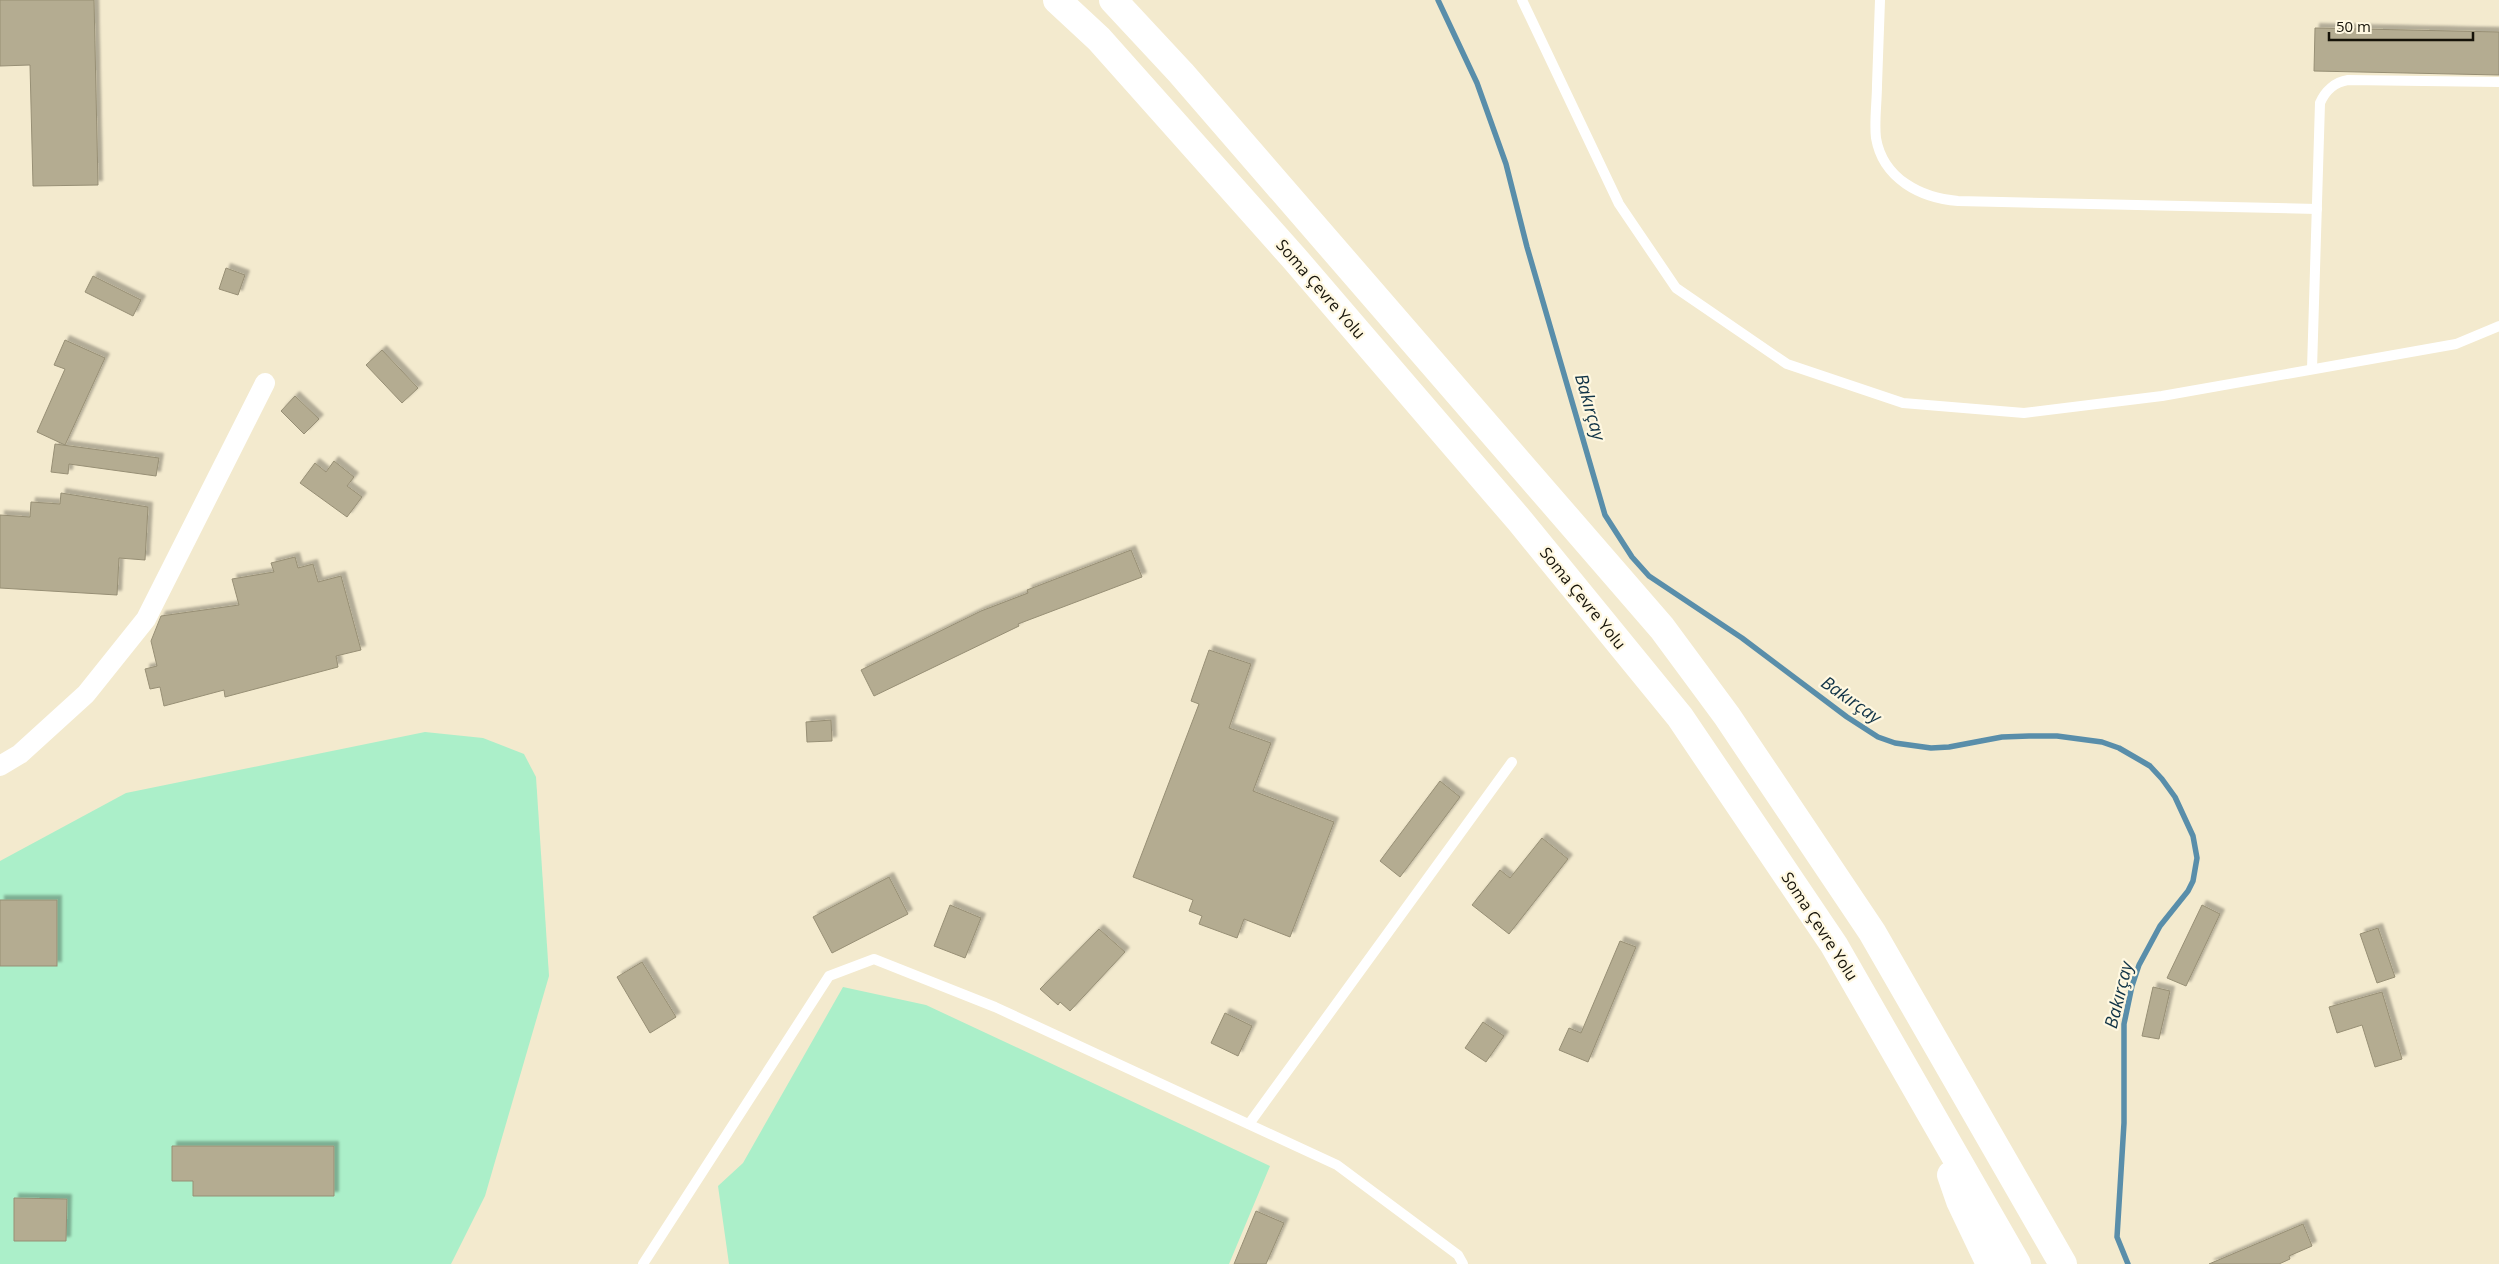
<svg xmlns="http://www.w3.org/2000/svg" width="2499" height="1264" font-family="'Open Sans',sans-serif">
<defs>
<filter id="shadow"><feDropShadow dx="4.5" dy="-4.5" stdDeviation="1" flood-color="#0004"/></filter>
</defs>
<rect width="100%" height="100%" fill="#f3eace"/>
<g fill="#abefc9">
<path d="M425,732l58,6 41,16 12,23 13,199 -64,220 -34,68h-451v-403l126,-68z"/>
<path d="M843,987l83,18 344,161 -41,98h-500l-11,-78 25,-23z"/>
</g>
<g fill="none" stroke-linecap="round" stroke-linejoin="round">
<path stroke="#598eaa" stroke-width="5.5" d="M1438,0l39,83 29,81 21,83 78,268 27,42 17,19 93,62 105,79 31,20 17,6 36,5 18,-1 53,-10 27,-1h28l45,6 17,6 31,18 12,13 13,18 18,39 4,22 -4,23 -5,10 -28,35 -21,39 -7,21 -8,38v99l-7,114 11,27"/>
</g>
<g fill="#b4ac91" stroke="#978f75" filter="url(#shadow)">
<path d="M0,0h94l4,185 -65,1 -3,-121 -30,1z"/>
<path d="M2315,28l184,4v43l-185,-4z"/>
<path d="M226,268l19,7 -7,20 -19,-6z"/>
<path d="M93,276l48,24 -8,16 -48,-24z"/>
<path d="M65,340l40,18 -40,87 -28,-13 28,-63 -11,-4z"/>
<path d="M382,350l36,38 -16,15 -36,-38z"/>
<path d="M295,396l24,23 -15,15 -23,-23z"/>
<path d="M55,444l104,14 -3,18 -87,-12 -1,10 -17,-2z"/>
<path d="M334,461l20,16 -7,9 15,11 -15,20 -47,-34 15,-20 11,9z"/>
<path d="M61,493l87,14 -3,53 -26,-2 -2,37 -117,-7v-73l30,2 1,-15 29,2z"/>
<path d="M1131,550l11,27 -124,47 1,2 -145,70 -13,-26 120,-59 47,-18 -1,-3z"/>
<path d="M295,557l3,11 15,-4 5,18 23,-6 20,74 -25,6 2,11 -113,30 -1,-7 -60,16 -4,-19 -10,2 -5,-20 12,-3 -6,-25 10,-25 78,-11 -7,-26 42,-7 -3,-9z"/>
<path d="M1209,650l42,14 -22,64 42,15 -18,48 81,31 -44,115 -46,-18 -7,19 -38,-14 3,-8 -13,-5 4,-11 -60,-23 66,-173 -8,-3z"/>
<path d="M831,720l1,21 -25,1 -1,-20z"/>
<path d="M1440,781l20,16 -60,80 -20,-16z"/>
<path d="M1542,838l26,21 -59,75 -37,-29 28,-35 10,8z"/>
<path d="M889,877l19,37 -76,39 -19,-36z"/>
<rect x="0" y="900" width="57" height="66"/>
<path d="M950,905l31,13 -16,40 -31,-12z"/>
<path d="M2202,905l18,9 -34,72 -19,-8z"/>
<path d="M2378,928l17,49 -18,6 -17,-49z"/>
<path d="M1099,929l26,23 -55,59 -10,-9 -2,3 -18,-16z"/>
<path d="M1620,941l16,6 -48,115 -29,-12 10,-22 12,5z"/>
<path d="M642,962l34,55 -26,16 -33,-56z"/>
<path d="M2153,987l17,4 -11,48 -17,-3z"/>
<path d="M2382,992l20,67 -27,8 -13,-42 -25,8 -8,-26z"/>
<path d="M1225,1013l27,13 -14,30 -27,-13z"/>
<path d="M1483,1022l21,14 -18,26 -21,-14z"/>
<path d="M172,1146h162v50h-141v-15h-21z"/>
<path d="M14,1198l53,1 -1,42h-52z"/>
<path d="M1256,1211l28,12 -18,41h-32z"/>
<path d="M2303,1224l9,22 -23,10 1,3 -11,5h-70z"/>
</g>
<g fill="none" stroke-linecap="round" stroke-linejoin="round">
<g stroke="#fff" stroke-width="10">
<path d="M1522,0l97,204 57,84 111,76 116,39 121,10 138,-17 294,-52 43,-18"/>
<path d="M1880,0c-1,28 -2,56 -3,85 0,17 -3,37 -1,53 7,41 45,60 82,63l359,8"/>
<path d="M2312,369l8,-266c5,-12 15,-21 28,-23l151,2"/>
<path d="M1249,1124l263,-362"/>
<path d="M643,1264l186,-288 45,-17 121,48 342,158 121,90 5,9"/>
</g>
<path stroke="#fff" stroke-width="20" d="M0,766l20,-12 66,-60 60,-75 119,-236"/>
<g stroke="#fff" stroke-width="28">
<path d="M1057,0l42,39 195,219 226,263 160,196 154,228 183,319"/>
<path d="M1113,0l68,73 481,555 65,88 145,216 191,332"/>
<path d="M1951,1175l9,26 30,63"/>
</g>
</g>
<g text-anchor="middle" stroke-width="4.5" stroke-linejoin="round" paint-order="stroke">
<g font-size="16" fill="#151208" stroke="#fff8e1">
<text transform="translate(1321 289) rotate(49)" y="6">Soma Çevre Yolu</text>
<text transform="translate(1583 598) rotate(51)" y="6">Soma Çevre Yolu</text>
<text transform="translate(1820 926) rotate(57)" y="6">Soma Çevre Yolu</text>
</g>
<g font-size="18" font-style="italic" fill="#103346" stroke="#fff8e1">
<text transform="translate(1590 407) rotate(74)" y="6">Bakırçay</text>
<text transform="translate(1851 700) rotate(35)" y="6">Bakırçay</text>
<text transform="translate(2119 995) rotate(-76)" y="6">Bakırçay</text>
</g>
</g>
<path d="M2329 32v8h144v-8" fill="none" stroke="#151208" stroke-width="2.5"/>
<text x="2336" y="32" font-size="15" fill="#151208" stroke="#fff8e1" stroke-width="4" paint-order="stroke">50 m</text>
</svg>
